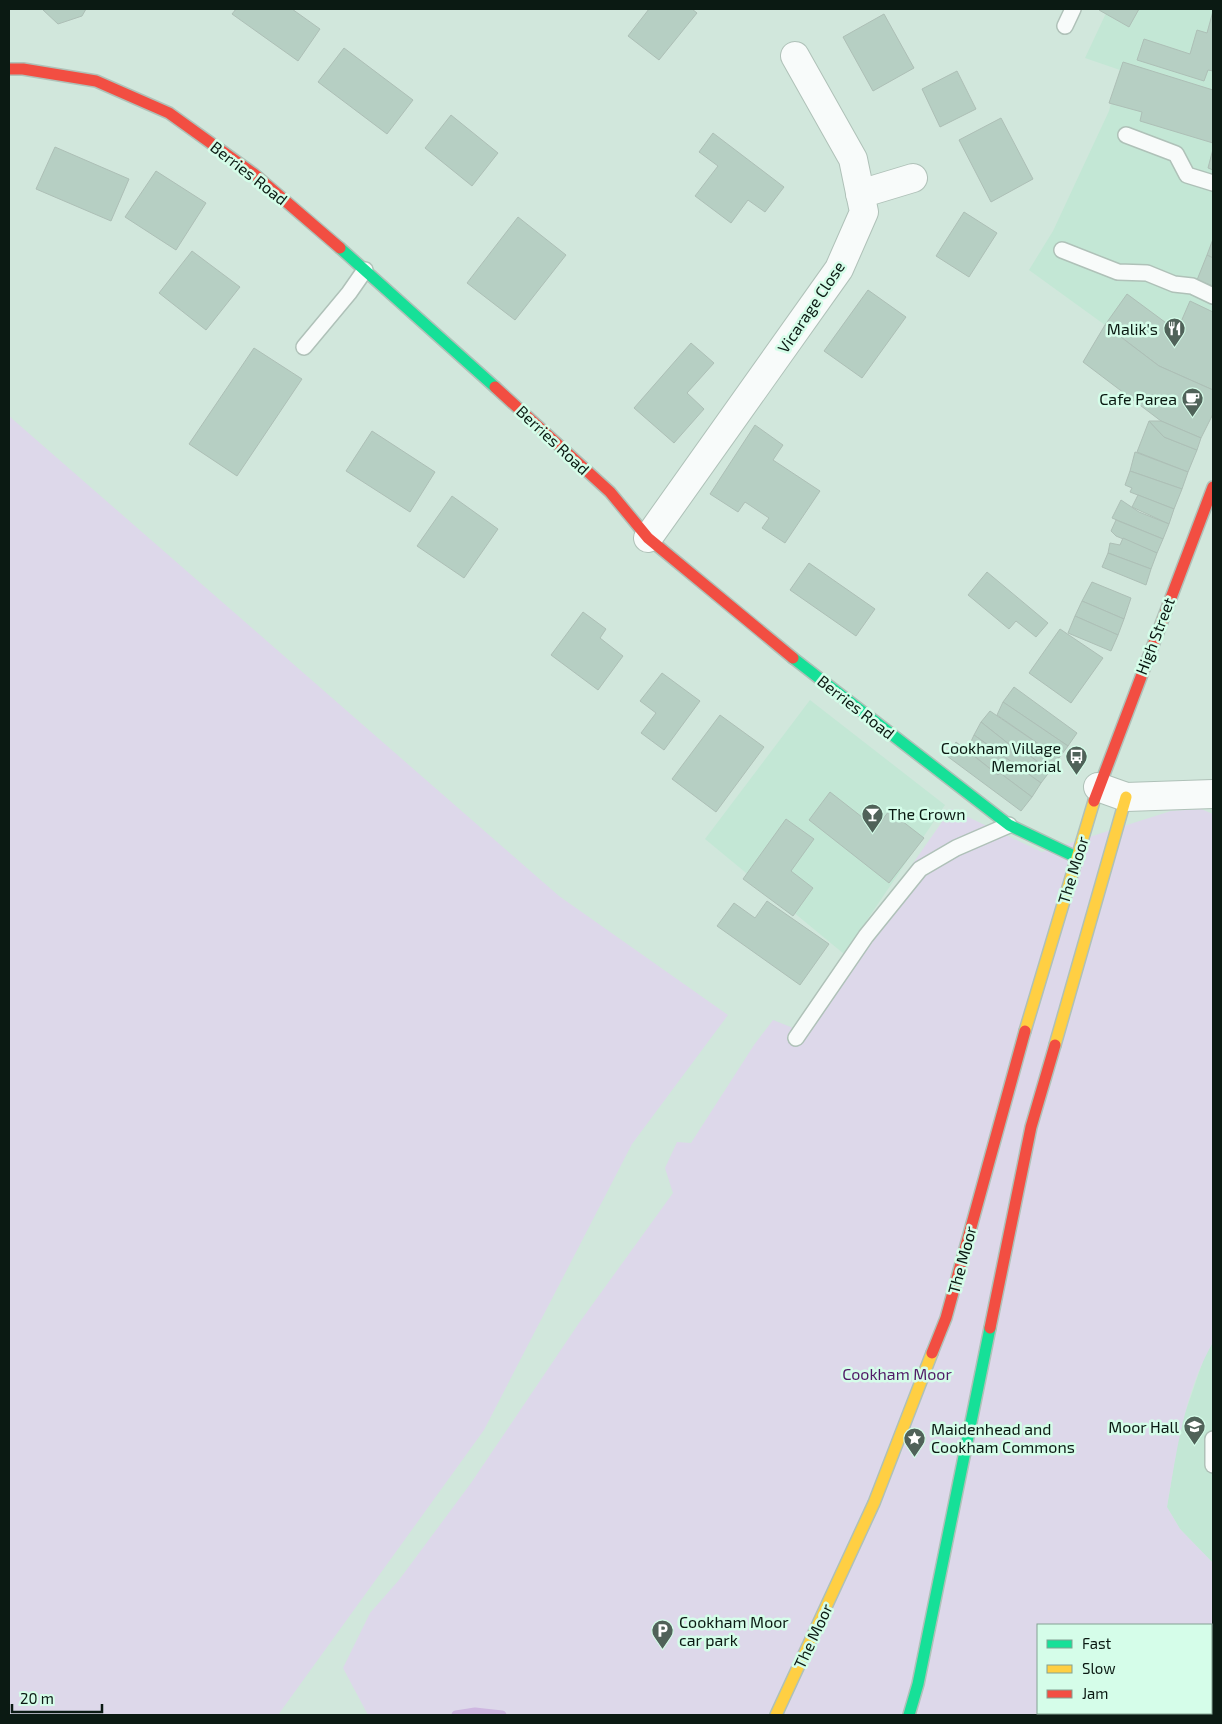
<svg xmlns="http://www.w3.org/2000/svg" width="1222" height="1724" font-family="'Exo 2',sans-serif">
<rect width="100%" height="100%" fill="#d1e7dc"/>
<g fill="#c3e7d5">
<path d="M1108,9h105v381l-28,-11 -80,-54 -76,-55 24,-39 56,-120 11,-41 -35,-12z"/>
<path d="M810,700l135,105 -101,149 -139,-115z"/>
<path d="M1213,1342v221l-33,-34 -13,-22 13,-79 24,-70z"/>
</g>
<g fill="#ddd8ea" fill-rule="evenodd">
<path d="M9,416l550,480 169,119 -96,129 -148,286 -206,285h-269z"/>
<path d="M951,809l91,43 129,-41 30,-2 12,5v528c-29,51 -36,108 -46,165l13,22 33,34v152h-845l-25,-47 27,-55 29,-33 72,-97 108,-160 94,-130 -8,-25 12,-26 14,1 63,-98 19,-25 30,12 66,-106zM1038,1625h173v88h-173z"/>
</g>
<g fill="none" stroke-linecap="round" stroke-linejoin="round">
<path stroke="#ceb6e0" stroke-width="9" d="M456,1715l19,-3 27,3"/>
</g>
<g fill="#b6cfc3" stroke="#adbfb6">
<path d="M42,9h44l-4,7 -24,8z"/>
<path d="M236,9h56l28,20 -22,32 -66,-47z"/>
<path d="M649,9h43l5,4 -38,47 -31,-24z"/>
<path d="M1100,9h39l-10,18 -30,-17z"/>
<path d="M1213,11v60l-5,-1 -4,11 -67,-21 7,-21 46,15 7,-24 10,3z"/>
<path d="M884,14l30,54 -41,23 -30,-54z"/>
<path d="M344,48l69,52 -26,34 -69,-52z"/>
<path d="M1123,62l90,28v53l-73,-22 2,-9 -33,-9z"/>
<path d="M957,71l19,38 -36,18 -18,-38z"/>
<path d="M451,115l47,38 -26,33 -47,-38z"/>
<path d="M1001,118l32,61 -42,23 -32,-62z"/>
<path d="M713,133l71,54 -19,25 -17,-12 -17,23 -36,-27 23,-30 -19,-14z"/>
<path d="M55,147l74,32 -18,42 -75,-32z"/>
<path d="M1213,149v21l-5,-2z"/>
<path d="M156,171l50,32 -30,47 -51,-33z"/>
<path d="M964,212l33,21 -28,44 -33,-21z"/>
<path d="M518,217l48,38 -51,65 -48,-37z"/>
<path d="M1213,239v19l-6,-3z"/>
<path d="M192,251l48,36 -34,43 -47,-37z"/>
<path d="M1207,255l6,3v28l-16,-6z"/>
<path d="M868,290l38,27 -44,61 -38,-27z"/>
<path d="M1127,294l50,37 13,-30 23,11v78l-54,-24 -54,-41z"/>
<path d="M1105,325l54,41 54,24v24l-12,24 -40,-17 -78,-59z"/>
<path d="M691,343l23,20 -27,30 17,16 -30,34 -40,-35z"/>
<path d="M254,348l48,31 -65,97 -48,-32z"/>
<path d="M1149,421l15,16 33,13 -9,22 -51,-20z"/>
<path d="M1149,421h12l40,17 -4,12 -33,-13z"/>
<path d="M755,425l28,20 -10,15 47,31 -35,52 -23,-15 7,-10 -24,-16 -7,10 -28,-18z"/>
<path d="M372,431l63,41 -25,40 -64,-41z"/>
<path d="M1135,452l53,20 -6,17 -52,-18z"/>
<path d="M1130,471l52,18 -8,20 -44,-17 2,-4 -7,-3z"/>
<path d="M1138,495l36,14 -5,15 -37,-17z"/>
<path d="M452,496l46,33 -34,49 -47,-32z"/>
<path d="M1121,500l18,12 30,12 -6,15 -51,-21z"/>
<path d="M1116,520l47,19 -6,14 -41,-17 -5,-5z"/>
<path d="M1123,538l34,15 -6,16 -43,-16 2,-10 10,2z"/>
<path d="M1108,553l43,16 -5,16 -44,-18z"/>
<path d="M809,563l66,46 -19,27 -66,-46z"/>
<path d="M987,572l61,51 -12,14 -20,-16 -7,8 -41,-34z"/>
<path d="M1092,582l39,16 -7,21 -42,-18z"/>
<path d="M1082,601l42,18 -6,16 -43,-19z"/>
<path d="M583,612l23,17 -6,9 23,18 -25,34 -47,-35z"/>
<path d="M1075,616l43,19 -7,16 -43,-18z"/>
<path d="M1060,629l43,29 -32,45 -42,-30z"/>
<path d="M662,673l38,28 -36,49 -23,-17 15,-20 -16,-12z"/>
<path d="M1014,687l63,46 -9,13 -65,-44z"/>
<path d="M1003,702l65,44 -9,12 -62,-43z"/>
<path d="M990,711l69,47 -9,13 -32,-24 -3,2 -34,-27z"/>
<path d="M720,715l44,32 -48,65 -44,-33z"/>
<path d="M981,722l34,27 3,-2 32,24 -9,12 -67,-48z"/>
<path d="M974,735l67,48 -9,14 -32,-24 -2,2 -31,-25z"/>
<path d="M956,742l42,33 2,-2 32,24 -11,14 -74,-55z"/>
<path d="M830,792l46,36 13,-17 35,27 -35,45 -80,-63z"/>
<path d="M786,819l28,20 -23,32 22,17 -20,28 -50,-37z"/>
<path d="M767,901l62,43 -29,41 -83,-59 17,-23 21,15z"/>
</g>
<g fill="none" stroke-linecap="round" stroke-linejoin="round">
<defs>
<g id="lane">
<path d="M1065,26l8,-17"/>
<path d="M1126,135l50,19 11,21 26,8"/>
<path d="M1062,250l56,22 29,1 27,11 18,2 21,10"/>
<path d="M304,347l45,-54 16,-23"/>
<path d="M796,1038l70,-102 54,-67 36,-21 53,-23"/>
<path d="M1213,1439v26"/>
</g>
<g id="street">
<path d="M860,194l53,-16"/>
<path d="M648,538l191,-269 25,-57 -11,-53 -58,-103"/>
<path d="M1098,787l28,10 87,-3"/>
</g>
<g id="fast">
<path d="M340,248l155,139"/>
<path d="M793,658l216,167 67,32"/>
<path d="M909,1715l9,-31 72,-356"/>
</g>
<g id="slow">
<path d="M1025,1031l69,-230"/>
<path d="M1055,1045l71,-248"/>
<path d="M776,1715l98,-212 58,-150"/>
</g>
<g id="jam">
<path d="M9,69h14l73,12 73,32 85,61 86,74"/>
<path d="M495,387l115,105 38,46 145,120"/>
<path d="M1094,801l119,-314"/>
<path d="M990,1328l41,-201 24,-82"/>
<path d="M932,1353l14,-35 79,-287"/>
</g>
</defs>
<use href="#lane" stroke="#afc1b8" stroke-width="18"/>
<use href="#street" stroke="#afc1b8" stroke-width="30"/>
<use href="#fast" stroke="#afc1b8" stroke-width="14"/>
<use href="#slow" stroke="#afc1b8" stroke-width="14"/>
<use href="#jam" stroke="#afc1b8" stroke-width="14"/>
<use href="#lane" stroke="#f8fbfa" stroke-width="15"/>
<use href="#street" stroke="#f8fbfa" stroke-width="28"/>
<use href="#fast" stroke="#16e098" stroke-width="11"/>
<use href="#slow" stroke="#ffcf43" stroke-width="11"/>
<use href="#jam" stroke="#f24e42" stroke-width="11"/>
</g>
<defs>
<symbol id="restaurant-pin" viewBox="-11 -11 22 30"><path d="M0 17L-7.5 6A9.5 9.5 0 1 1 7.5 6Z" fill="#506259" stroke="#d5fde9"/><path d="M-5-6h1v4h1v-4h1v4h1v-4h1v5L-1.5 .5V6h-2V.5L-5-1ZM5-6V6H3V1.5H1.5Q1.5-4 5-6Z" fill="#fff"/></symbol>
<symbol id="cafe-pin" viewBox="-11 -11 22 30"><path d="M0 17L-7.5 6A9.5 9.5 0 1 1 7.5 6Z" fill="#506259" stroke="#d5fde9"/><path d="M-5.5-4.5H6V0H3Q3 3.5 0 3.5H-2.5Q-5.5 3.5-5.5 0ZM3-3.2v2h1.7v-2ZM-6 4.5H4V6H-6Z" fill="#fff"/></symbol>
<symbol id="bus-pin" viewBox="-11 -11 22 30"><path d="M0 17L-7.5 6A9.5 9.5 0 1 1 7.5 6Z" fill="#506259" stroke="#d5fde9"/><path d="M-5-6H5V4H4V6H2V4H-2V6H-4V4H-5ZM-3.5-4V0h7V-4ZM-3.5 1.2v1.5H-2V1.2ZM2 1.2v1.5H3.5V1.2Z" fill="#fff"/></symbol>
<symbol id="bar-pin" viewBox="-11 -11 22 30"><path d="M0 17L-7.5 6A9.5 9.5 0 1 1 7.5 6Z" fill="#506259" stroke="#d5fde9"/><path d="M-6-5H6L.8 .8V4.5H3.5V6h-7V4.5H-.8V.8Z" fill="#fff"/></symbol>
<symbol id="university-pin" viewBox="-11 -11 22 30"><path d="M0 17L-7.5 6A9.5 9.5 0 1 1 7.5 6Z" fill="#506259" stroke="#d5fde9"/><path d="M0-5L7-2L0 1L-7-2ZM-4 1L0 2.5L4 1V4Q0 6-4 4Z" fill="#fff"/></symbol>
<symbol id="sight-pin" viewBox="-11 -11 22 30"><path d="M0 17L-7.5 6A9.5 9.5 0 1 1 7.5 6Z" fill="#506259" stroke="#d5fde9"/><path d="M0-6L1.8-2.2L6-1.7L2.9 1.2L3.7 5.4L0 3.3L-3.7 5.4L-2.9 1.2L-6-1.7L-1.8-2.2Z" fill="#fff"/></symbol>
<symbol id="parking-pin" viewBox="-11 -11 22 30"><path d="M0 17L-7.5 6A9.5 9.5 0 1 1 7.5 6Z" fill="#506259" stroke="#d5fde9"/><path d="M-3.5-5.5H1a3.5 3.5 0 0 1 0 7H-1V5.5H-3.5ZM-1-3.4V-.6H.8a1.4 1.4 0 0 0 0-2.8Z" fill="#fff"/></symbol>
</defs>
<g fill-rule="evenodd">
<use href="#restaurant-pin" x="1162" y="316" width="25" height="34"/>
<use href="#cafe-pin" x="1180" y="386" width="25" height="34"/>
<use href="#bus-pin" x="1064" y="744" width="25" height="34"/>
<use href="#bar-pin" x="860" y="802" width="25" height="34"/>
<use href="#university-pin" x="1182" y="1414" width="25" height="34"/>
<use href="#sight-pin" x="902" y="1426" width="25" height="34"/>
<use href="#parking-pin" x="650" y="1618" width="25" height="34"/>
</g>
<g text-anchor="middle" stroke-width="5" stroke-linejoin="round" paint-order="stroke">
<g font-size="16" fill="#0b1a13" stroke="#d5fde9">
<text transform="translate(249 173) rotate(38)" y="6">Berries Road</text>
<text transform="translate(811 307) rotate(-56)" y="6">Vicarage Close</text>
<text transform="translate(553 440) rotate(43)" y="6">Berries Road</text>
<text transform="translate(1155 636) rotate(-69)" y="6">High Street</text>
<text transform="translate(856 707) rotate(38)" y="6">Berries Road</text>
<text transform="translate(1073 870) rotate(-73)" y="6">The Moor</text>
<text transform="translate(962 1260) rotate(-75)" y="6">The Moor</text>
<text transform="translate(813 1636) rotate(-65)" y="6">The Moor</text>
</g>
<g font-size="16" fill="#0b1a13" stroke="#d5fde9" text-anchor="end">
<text x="1158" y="335">Malik's</text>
<text x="1177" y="405">Cafe Parea</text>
<text x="1061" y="754">Cookham Village<tspan x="1061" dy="18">Memorial</tspan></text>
<text x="888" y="820" text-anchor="start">The Crown</text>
<text x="1179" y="1433">Moor Hall</text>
<text x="931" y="1435" text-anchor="start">Maidenhead and<tspan x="931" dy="18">Cookham Commons</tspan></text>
<text x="679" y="1628" text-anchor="start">Cookham Moor<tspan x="679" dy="18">car park</tspan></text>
</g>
<g font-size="16" fill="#511b67" stroke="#d5fde9">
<text x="897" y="1380">Cookham Moor</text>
</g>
</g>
<rect width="1222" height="1724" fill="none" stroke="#0b1a13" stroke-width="20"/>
<rect x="1037" y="1624" width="175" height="90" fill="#d5fde9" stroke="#84a293"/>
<rect x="1047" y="1640" width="25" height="8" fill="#16e098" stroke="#84a293"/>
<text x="1082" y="1649" font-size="15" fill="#0b1a13">Fast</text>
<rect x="1047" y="1665" width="25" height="8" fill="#ffcf43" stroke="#84a293"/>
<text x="1082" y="1674" font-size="15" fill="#0b1a13">Slow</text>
<rect x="1047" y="1690" width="25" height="8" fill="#f24e42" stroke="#84a293"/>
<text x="1082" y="1699" font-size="15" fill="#0b1a13">Jam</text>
<path d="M12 1704v8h90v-8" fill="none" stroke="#0b1a13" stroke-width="2.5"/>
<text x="20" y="1704" font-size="15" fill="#0b1a13" stroke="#d5fde9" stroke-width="4" paint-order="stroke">20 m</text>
</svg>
